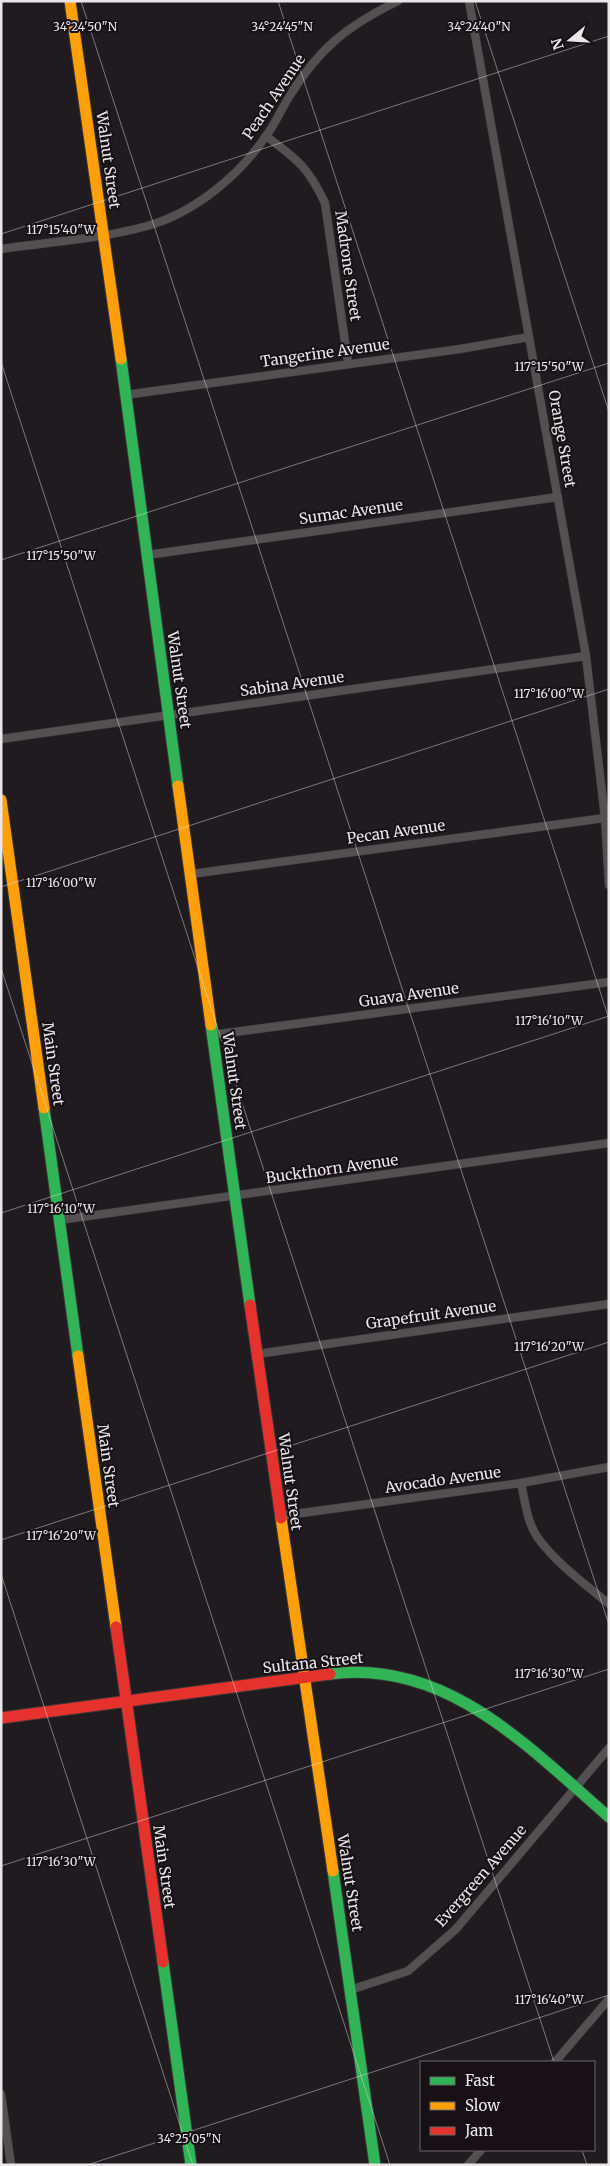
<svg xmlns="http://www.w3.org/2000/svg" width="610" height="2166" font-family="Merriweather,serif">
<rect width="100%" height="100%" fill="#201b1e"/>
<g fill="none" stroke-linecap="round" stroke-linejoin="round">
<defs>
<g id="street">
<path d="M469,1l117,655 19,162 4,67"/>
<path d="M266,136c32,24 42,31 59,67l23,160"/>
<path d="M1,249c48,-7 99,-10 146,-23 47,-13 92,-50 119,-90 9,-12 15,-26 23,-39 30,-49 58,-71 109,-96"/>
<path d="M125,395l335,-46 69,-12"/>
<path d="M147,555l411,-58"/>
<path d="M1,739l585,-83"/>
<path d="M191,874l414,-56"/>
<path d="M212,1035l397,-53"/>
<path d="M60,1220l549,-77"/>
<path d="M257,1354l352,-50"/>
<path d="M521,1483c4,18 6,40 17,55 19,26 47,46 71,66"/>
<path d="M280,1516l241,-33 88,-16"/>
<path d="M350,1990l58,-19 48,-42 153,-181"/>
<path d="M555,2062l54,-63"/>
<path d="M1,2094l10,71"/>
<path d="M468,2165l13,-15"/>
</g>
<g id="fast">
<path d="M121,359l57,427"/>
<path d="M211,1025l39,280"/>
<path d="M44,1108l34,248"/>
<path d="M330,1674c117,-15 198,73 279,143"/>
<path d="M333,1871l42,294"/>
<path d="M163,1962l28,203"/>
</g>
<g id="slow">
<path d="M70,1l51,358"/>
<path d="M178,786l33,239"/>
<path d="M1,800l43,308"/>
<path d="M78,1356l38,271"/>
<path d="M281,1518l52,353"/>
</g>
<g id="jam">
<path d="M250,1305l31,213"/>
<path d="M116,1627l47,335"/>
<path d="M1,1718l329,-44"/>
</g>
</defs>
<use href="#street" stroke="#3a3739" stroke-width="9"/>
<use href="#fast" stroke="#3a3739" stroke-width="13"/>
<use href="#slow" stroke="#3a3739" stroke-width="13"/>
<use href="#jam" stroke="#3a3739" stroke-width="13"/>
<use href="#street" stroke="#535052" stroke-width="8"/>
<use href="#fast" stroke="#30b455" stroke-width="11"/>
<use href="#slow" stroke="#ff9f0a" stroke-width="11"/>
<use href="#jam" stroke="#e5322d" stroke-width="11"/>
</g>
<path fill="none" stroke="#eae6e8" stroke-width="1" stroke-opacity="0.45" d="M81,1l528,1624M278,1l331,1018M475,1l134,411M1,234l608,-198M1,362l553,1700M1,560l608,-197M1,887l608,-198M1,968l389,1197M1,1213l608,-197M1,1540l608,-198M1,1574l192,591M1,1866l608,-197M582,2150l5,15M87,2165l522,-170"/>
<g text-anchor="middle" stroke-width="4" stroke-linejoin="round" paint-order="stroke">
<g font-size="15" fill="#eae6e8" stroke="#171115">
<text transform="translate(274 97) rotate(-56)" y="5">Peach Avenue</text>
<text transform="translate(108 160) rotate(82)" y="5">Walnut Street</text>
<text transform="translate(348 266) rotate(82)" y="5">Madrone Street</text>
<text transform="translate(325 353) rotate(-8)" y="5">Tangerine Avenue</text>
<text transform="translate(562 439) rotate(80)" y="5">Orange Street</text>
<text transform="translate(351 512) rotate(-8)" y="5">Sumac Avenue</text>
<text transform="translate(179 680) rotate(82)" y="5">Walnut Street</text>
<text transform="translate(292 684) rotate(-8)" y="5">Sabina Avenue</text>
<text transform="translate(396 832) rotate(-8)" y="5">Pecan Avenue</text>
<text transform="translate(409 995) rotate(-8)" y="5">Guava Avenue</text>
<text transform="translate(53 1064) rotate(82)" y="5">Main Street</text>
<text transform="translate(234 1081) rotate(82)" y="5">Walnut Street</text>
<text transform="translate(332 1169) rotate(-8)" y="5">Buckthorn Avenue</text>
<text transform="translate(431 1315) rotate(-8)" y="5">Grapefruit Avenue</text>
<text transform="translate(108 1466) rotate(82)" y="5">Main Street</text>
<text transform="translate(443 1480) rotate(-8)" y="5">Avocado Avenue</text>
<text transform="translate(290 1482) rotate(82)" y="5">Walnut Street</text>
<text transform="translate(313 1663) rotate(-6)" y="5">Sultana Street</text>
<text transform="translate(164 1867) rotate(82)" y="5">Main Street</text>
<text transform="translate(481 1876) rotate(-49)" y="5">Evergreen Avenue</text>
<text transform="translate(350 1883) rotate(81)" y="5">Walnut Street</text>
</g>
</g>
<g font-size="12" text-anchor="middle" fill="#eae6e8" stroke="#171115" stroke-width="4" stroke-linejoin="round" paint-order="stroke">
<text x="85" y="31">34°24'50"N</text>
<text x="282" y="31">34°24'45"N</text>
<text x="479" y="31">34°24'40"N</text>
<text x="61" y="234">117°15'40"W</text>
<text x="549" y="371">117°15'50"W</text>
<text x="61" y="560">117°15'50"W</text>
<text x="549" y="698">117°16'00"W</text>
<text x="61" y="887">117°16'00"W</text>
<text x="549" y="1025">117°16'10"W</text>
<text x="61" y="1213">117°16'10"W</text>
<text x="549" y="1351">117°16'20"W</text>
<text x="61" y="1540">117°16'20"W</text>
<text x="549" y="1678">117°16'30"W</text>
<text x="61" y="1866">117°16'30"W</text>
<text x="549" y="2004">117°16'40"W</text>
<text x="189" y="2143">34°25'05"N</text>
</g>
<rect width="610" height="2166" fill="none" stroke="#eae6e8" stroke-width="5"/>
<rect x="420" y="2061" width="175" height="90" fill="#171115" stroke="#6b6669"/>
<rect x="430" y="2077" width="25" height="8" fill="#30b455" stroke="#6b6669"/>
<text x="465" y="2086" font-size="15" fill="#eae6e8">Fast</text>
<rect x="430" y="2102" width="25" height="8" fill="#ff9f0a" stroke="#6b6669"/>
<text x="465" y="2111" font-size="15" fill="#eae6e8">Slow</text>
<rect x="430" y="2127" width="25" height="8" fill="#e5322d" stroke="#6b6669"/>
<text x="465" y="2136" font-size="15" fill="#eae6e8">Jam</text>
<g transform="translate(570 40) rotate(252)" stroke="#171115" stroke-width="4" paint-order="stroke">
<path d="M0-4L9 19L0 12L-9 19Z" fill="#eae6e8"/>
<text y="-8" font-size="14" font-weight="bold" text-anchor="middle" fill="#eae6e8">N</text>
</g>
</svg>
